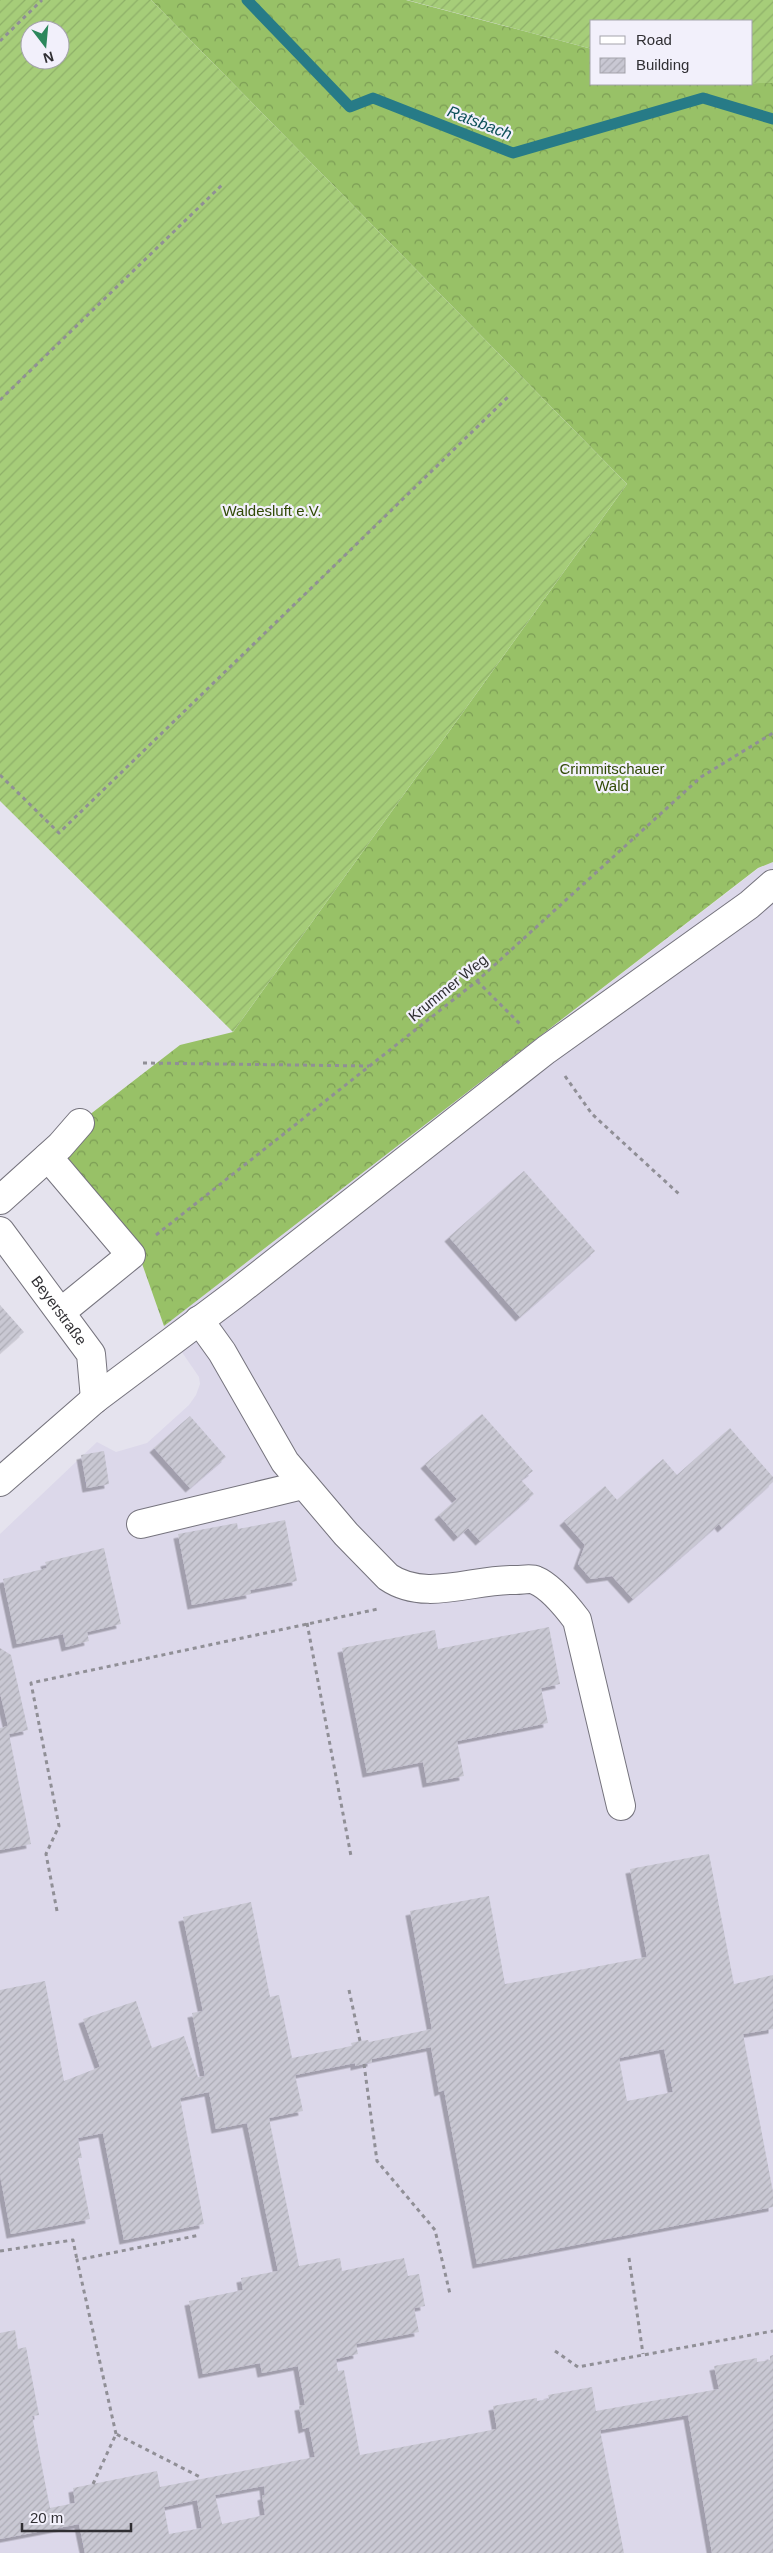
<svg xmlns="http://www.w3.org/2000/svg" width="773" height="2553" font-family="Arial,sans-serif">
<defs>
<pattern id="forest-crowns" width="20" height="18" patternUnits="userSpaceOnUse" patternTransform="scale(1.25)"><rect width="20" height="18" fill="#98c167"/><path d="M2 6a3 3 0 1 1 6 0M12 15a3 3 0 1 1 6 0" fill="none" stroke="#7c9d55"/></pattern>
<pattern id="garden-furrows" width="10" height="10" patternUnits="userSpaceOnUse" patternTransform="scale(1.25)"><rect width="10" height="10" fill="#a6cd79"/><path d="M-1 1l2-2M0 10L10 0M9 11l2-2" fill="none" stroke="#8fb069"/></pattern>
<pattern id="building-hatch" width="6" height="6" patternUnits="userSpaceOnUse" patternTransform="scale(1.25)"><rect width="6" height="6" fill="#c9c8d3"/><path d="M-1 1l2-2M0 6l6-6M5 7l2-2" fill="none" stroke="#adacb6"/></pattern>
<filter id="shadow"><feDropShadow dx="-4.5" dy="4.5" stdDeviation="0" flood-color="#0004"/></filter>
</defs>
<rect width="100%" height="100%" fill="#e5e3ee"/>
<path fill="#dcd8ea" d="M773,862v1691h-773v-1019l97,-92 19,10 31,-9 42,-38 7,-10 4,-11 -1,-7 -35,-51 595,-458z"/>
<path fill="url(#forest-crowns)" d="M151,0h255l186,49v35l181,-1v779l-15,6 -594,458 -31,-88 -84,-92 131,-101 53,-13 394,-548z"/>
<g fill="url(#garden-furrows)" fill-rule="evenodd">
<path d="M0,0h151l476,484 -394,548 -233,-231zM30,30h30v30h-30z"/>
<path d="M407,0h366v83h-21v-62h-160v28z"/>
</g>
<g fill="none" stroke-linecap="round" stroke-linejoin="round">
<path stroke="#277b87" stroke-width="11" d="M247,0l103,107 23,-9 140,55 190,-55 70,21"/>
</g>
<g fill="url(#building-hatch)" fill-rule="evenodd" filter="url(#shadow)">
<path d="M524,1171l71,80 -75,66 -71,-80z"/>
<path d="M0,1305l24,27 -24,21z"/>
<path d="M482,1414l51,57 -12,9 13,14 -54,47 -12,-13 -10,9 -19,-22 18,-16 -32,-35z"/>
<path d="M190,1416l36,41 -36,31 -36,-40z"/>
<path d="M730,1428l43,49v5l-51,46 -3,-4 -86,75 -21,-23 -21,3 -13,-15 7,-19 -21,-24 41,-35 12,14 46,-41 14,16z"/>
<path d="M104,1451l5,33 -22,4 -6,-33z"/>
<path d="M285,1520l12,61 -47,9 1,4 -59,11 -14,-71 59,-11 1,6z"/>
<path d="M104,1548l17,76 -34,8 2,9 -23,6 -3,-13 -46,10 -14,-65 44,-11 -2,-6z"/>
<path d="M549,1627l11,57 -19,4 7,35 -91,18 7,35 -37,7 -4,-21 -56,11 -25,-125 93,-18 3,19z"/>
<path d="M0,1648l11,7 17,75 -19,4 22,110 -31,6v-122l8,-2 -8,-33z"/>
<path d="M709,1854l25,130 39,-9v54l-30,5 30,158v15l-296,57 -33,-174 -5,2 -8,-45 -59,12v3l-17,4v-3l-60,12 8,36 -34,7 30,148 41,-8 2,13 62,-13 4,18 11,-2 6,32 -11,2 5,24 -63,12 2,10 -22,5 2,12 6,-1 16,85 137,-26 -4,-23 44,-8v3l12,-2 -1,-4 44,-8 4,24 123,-22 -5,-23 43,-8v4l13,-2v-4l3,-1v198h-61l-24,-138 -88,15 24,123h-539l-6,-29 -79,15v-206l15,-3 3,19 8,-2 13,68 -7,1 18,92 25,-5 -2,-15 84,-17 3,16 155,-30 -6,-30 -6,2 -4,-23 6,-1 -7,-39 -36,7 -2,-10 -57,11 -14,-73 54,-11 -2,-12 37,-7 -31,-148 -31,6 -7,-37 -29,6 24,126 -80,16 -21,-107 -25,5 4,20h-4l12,61 -79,15 -11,-59v-185l45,-9 19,100 36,-14 -17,-48 53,-18 16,47 32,-12 14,41 7,-1 -13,-63 11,-2 -20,-94 68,-15 19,95 9,-2 13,63 60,-12 -1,-3 9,-2 8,-1 1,2 63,-13 -22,-118 79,-15 16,88 142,-27 -17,-88zM664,2049l9,43 -46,9 -8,-43zM264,2486l1,9 -3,1 3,19 -43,9 -7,-29zM197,2500l5,28 -33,6 -5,-27z"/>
</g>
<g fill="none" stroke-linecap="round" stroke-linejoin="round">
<defs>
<g id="minor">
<path d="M48,1157l83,98 -70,57"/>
<path d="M0,1200l60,-54 20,-23"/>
<path id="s1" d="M0,1231l91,123 4,45"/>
<path d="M199,1320l23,32 63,110 61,72 42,43c38,26 87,1 128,3 6,0 15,-2 19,0 15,6 33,28 42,40l44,186"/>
<path d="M0,1482l95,-83 140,-105 311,-244 203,-145 24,-21"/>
<path d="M141,1524l162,-39"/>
</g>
</defs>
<use href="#minor" stroke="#75737d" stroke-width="30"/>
<g stroke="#908f96" stroke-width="3" stroke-dasharray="4 4" stroke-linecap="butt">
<path d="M0,41l42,-41"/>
<path d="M0,400l224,-217"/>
<path d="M0,775l59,58 450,-437"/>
<path d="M477,981l45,45"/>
<path d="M143,1063l226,3"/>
<path d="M565,1076l27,38 87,80"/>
<path d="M156,1235l321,-254 224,-204 72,-44"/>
<path d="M307,1623l44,233"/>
<path d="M57,1911l-11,-57 13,-28 -28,-143 347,-74"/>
<path d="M349,1990l11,51"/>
<path d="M364,2064l13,97 58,69 15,64"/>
<path d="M0,2251l73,-11 4,20"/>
<path d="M629,2258l14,96"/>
<path d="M555,2351l23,16 195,-36"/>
<path d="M116,2434l-39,-174 123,-25"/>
<path d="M93,2484l23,-50 86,44"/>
</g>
<use href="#minor" stroke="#fff" stroke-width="28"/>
</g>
<g text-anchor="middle" stroke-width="4.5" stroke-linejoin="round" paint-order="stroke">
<g font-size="15" fill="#314a06" stroke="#f2f0fb">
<text x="272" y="516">Waldesluft e.V.</text>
<text x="612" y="774">Crimmitschauer<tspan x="612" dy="17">Wald</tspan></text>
</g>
<g font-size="15" fill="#302f33" stroke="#f2f0fb">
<text transform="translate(448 988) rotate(-39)" y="5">Krummer Weg</text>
<text dy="5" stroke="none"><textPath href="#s1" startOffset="99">Beyerstraße</textPath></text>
</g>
<g font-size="16" font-style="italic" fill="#0f5159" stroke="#f2f0fb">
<text transform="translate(480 122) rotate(21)" y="6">Ratsbach</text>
</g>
</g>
<rect x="590" y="20" width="162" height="65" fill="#f2f0fb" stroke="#a4a3ab"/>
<rect x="600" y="36" width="25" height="8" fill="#ffffff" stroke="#a4a3ab"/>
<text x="636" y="45" font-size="15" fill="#302f33">Road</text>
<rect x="600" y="58" width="25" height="15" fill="url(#building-hatch)" stroke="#a4a3ab"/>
<text x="636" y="70" font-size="15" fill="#302f33">Building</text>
<g transform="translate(45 45) rotate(164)"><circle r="24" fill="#f2f0fb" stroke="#a4a3ab"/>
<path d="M0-4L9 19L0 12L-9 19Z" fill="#2c875c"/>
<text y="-8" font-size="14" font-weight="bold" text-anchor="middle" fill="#302f33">N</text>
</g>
<path d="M22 2523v8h109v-8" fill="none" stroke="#302f33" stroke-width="2.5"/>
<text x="30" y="2523" font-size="15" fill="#302f33" stroke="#f2f0fb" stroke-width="4" paint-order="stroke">20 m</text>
</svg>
